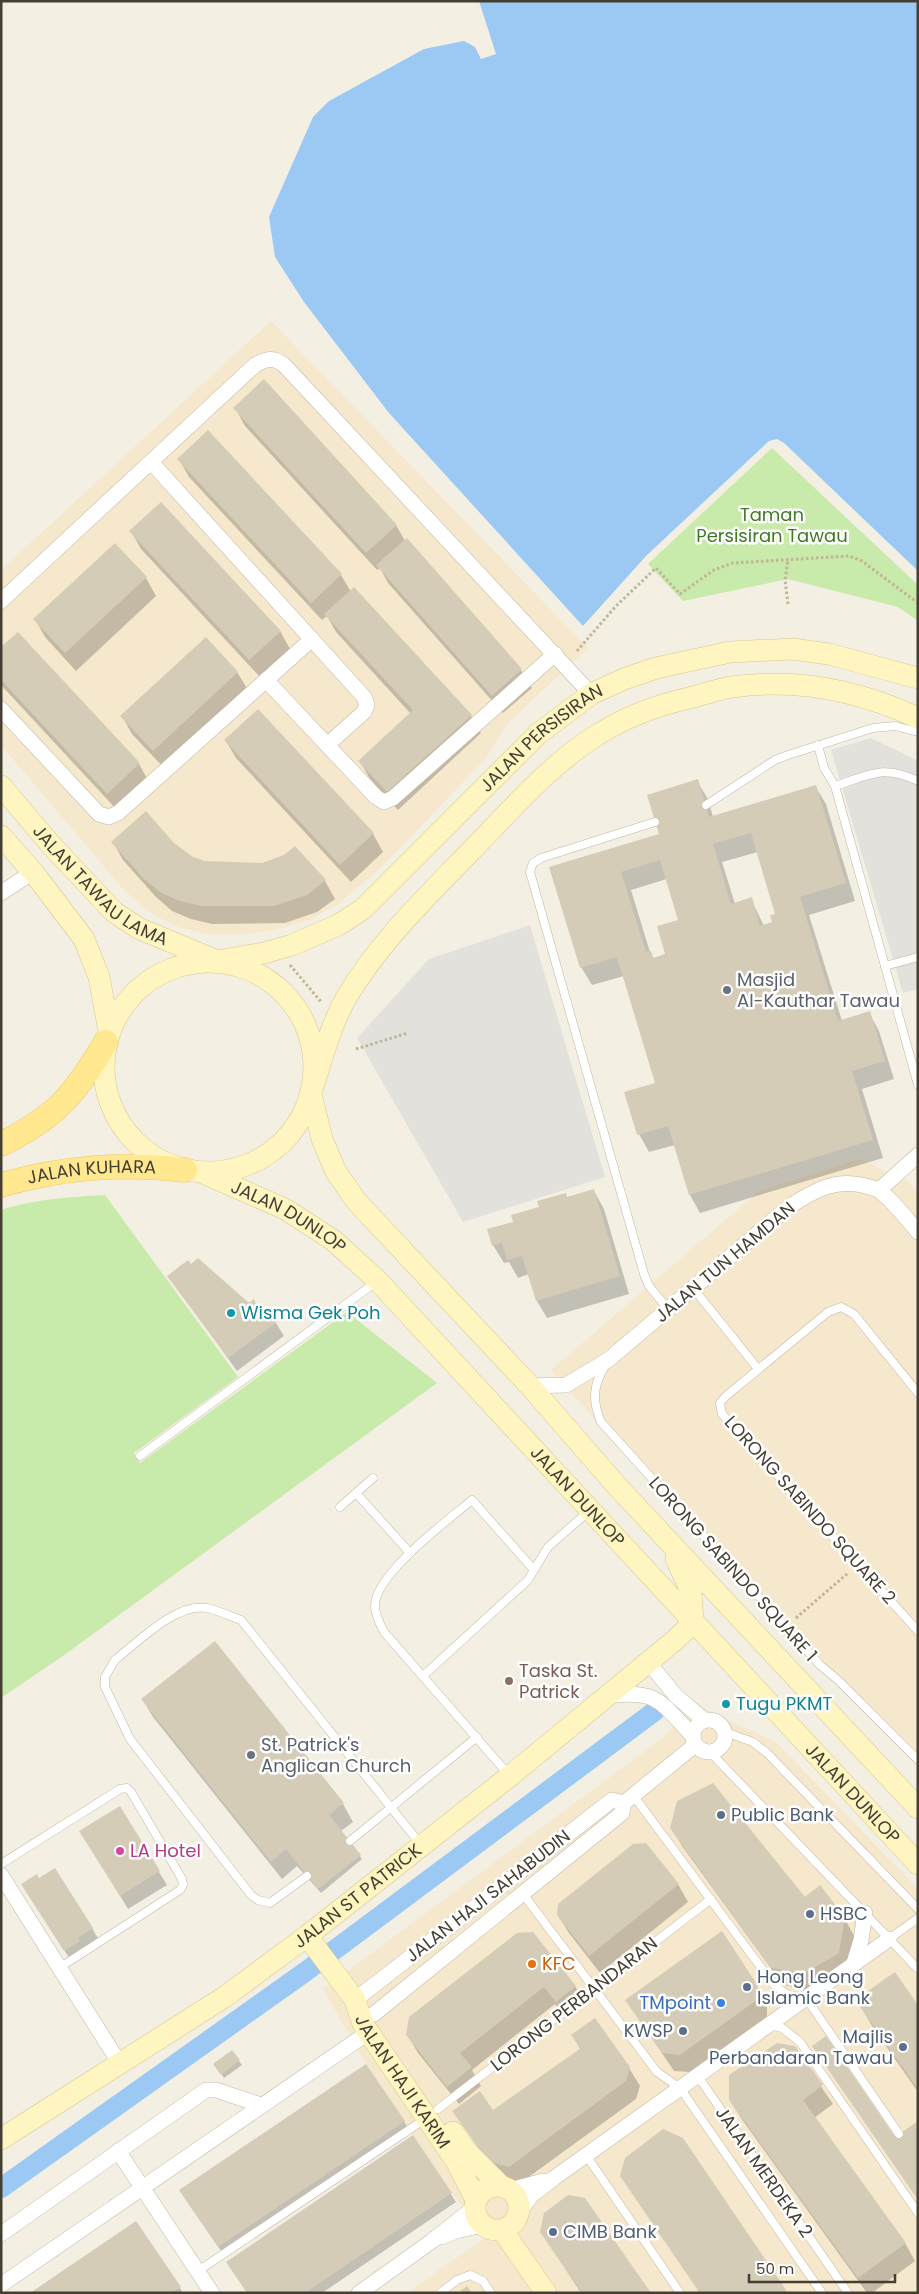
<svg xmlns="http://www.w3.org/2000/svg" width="919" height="2294" font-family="Poppins,sans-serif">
<rect width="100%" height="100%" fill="#f3efe3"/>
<g fill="#f6e8cd">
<path d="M271,321l317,327 -81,76 -21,34 -104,109 -43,37 -30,16 -35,10 -29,4h-38l-29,-7 -28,-14 -27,-24 -122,-144v-175z"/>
<path d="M860,1159l49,23 9,12v571l-70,-73 -33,-26 -264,-296 208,-179z"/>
<path d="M696,1701l11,9 69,32 142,147v404h-511l79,-56 -34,-44 -39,-58 -47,-71 -43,-75 341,-252z"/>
</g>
<g fill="#c8eaaa">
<path d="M772,448l146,137v36l-20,-14 -110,-28 -105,22 -35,-37z"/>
<path d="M105,1195l133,182 -104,76 6,10 207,-151 90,71 -370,270 -66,45v-488c34,-11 68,-13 104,-15z"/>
</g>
<g fill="#e3e1dc">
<path d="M871,738l47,23v228l-15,4 -72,-243z"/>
<path d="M530,925l75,252 -142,45 -106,-184 72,-79z"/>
</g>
<path fill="#9cc9f4" d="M479,1h439v570l-134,-128 -7,-4 -8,2 -123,115 -63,70 -194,-213 -85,-111 -29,-45 -6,-40 44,-100 16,-16 95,-52 40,-8 11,6 6,12 15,-5z"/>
<g fill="#0003" fill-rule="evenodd">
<path d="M235,408l161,117 9,16 2,-2 114,131 11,18 -29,25 -115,-130 -8,-15 -3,2 -132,-144z"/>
<path d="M179,459l162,116 10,17 120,124 10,17 -83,77 -28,-31 -10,-18 51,-47 -75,-82 -9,-16 -5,4 -133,-143z"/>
<path d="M131,531l149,100 10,18 -30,28 -119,-128z"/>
<path d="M146,578l10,18 -80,75 -31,-34 -10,-18z"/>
<path d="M1,649l138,115 10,18 -31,29 -117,-126z"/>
<path d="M237,672l11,18 -84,78 -32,-34 -10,-18z"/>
<path d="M226,741l147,93 10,18 -32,30 -115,-124z"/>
<path d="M697,781l11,18 5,18 102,-31 11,18 29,97 -46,14 33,106 27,-8 10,18 15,48 -32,10 21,69 -183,55 -10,-18 -15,-50 -26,7 -10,-18 18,-51 -33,-107 -32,9 -11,-18 -30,-99 110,-33zM758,852l19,63 -3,8 -10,3 -13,-27 -16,5 -13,-42zM667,879l12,41 -12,35 -13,4 -4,-7 -19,-62z"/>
<path d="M113,842l60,2 19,14 12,4 58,3 23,-8 10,-9 30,33 10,18 -18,13 -32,11 -73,1 -21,-5 -19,-8 -17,-15 -32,-36z"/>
<path d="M594,1191l10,18 25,85 -82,24 -10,-17 -8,-27 -11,4 -9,-16 -5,1 -11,-18 21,-22 54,-25z"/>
<path d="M169,1276l87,29 20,18 8,13 -47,35z"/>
<path d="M143,1700l200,104 10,18 -12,9 21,28 -41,34 -24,-27 -15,13 -129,-162z"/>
<path d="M119,1808l48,77 -39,24 -39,-64z"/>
<path d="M671,1827l133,72 40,18 10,19 -5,35 -34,20 -32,-6 -101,-139z"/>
<path d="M678,1884l10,18 -88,71 -31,-40 -11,-18z"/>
<path d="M31,1898l61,30 8,14 -15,10 2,3 -14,9z"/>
<path d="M518,1934l57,52 10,18 -18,15 -12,-15 -83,66 9,16 -22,18 -41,-51 -11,-19z"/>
<path d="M757,1986l10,19v14l-77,53 -16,-1 -48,-71z"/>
<path d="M857,2000l61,7v85l-46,-66z"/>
<path d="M572,2035l57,33 11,18 -4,13 -117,85 -19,-4 -46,-69 39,1 88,-62z"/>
<path d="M794,2047l39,57 -19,14 91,125 10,18 -43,32h-5l-126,-175 -11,-18z"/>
<path d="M232,2052l10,13 -18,13 -7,-10z"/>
<path d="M404,2121l5,9 -185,125 -38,-55z"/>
<path d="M413,2137l43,65 -134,91h-75z"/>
<path d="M621,2176l166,117h-87z"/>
<path d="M541,2232l108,61h-68z"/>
<path d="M179,2287l3,4 -3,2h-146z"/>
</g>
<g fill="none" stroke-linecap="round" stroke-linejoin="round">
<path stroke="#9cc9f4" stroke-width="20" d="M1,2188l304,-216 350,-261"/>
</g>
<g fill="#d5ccb8" fill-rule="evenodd">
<path d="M264,379l133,146 -31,28 -133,-145z"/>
<path d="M208,430l134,144 -31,29 -134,-144z"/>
<path d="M161,502l120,129 -32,29 -120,-129z"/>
<path d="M407,538l115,131 -30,27 -116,-131z"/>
<path d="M115,543l32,34 -82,76 -32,-34z"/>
<path d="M354,587l118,128 -85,77 -29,-31 55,-51 -89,-96z"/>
<path d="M18,632l122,131 -33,31 -106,-114v-33z"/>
<path d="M206,637l32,35 -85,79 -33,-35z"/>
<path d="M258,709l116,124 -34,32 -116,-125z"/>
<path d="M698,779l11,38 107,-32 30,98 -46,14 38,124 32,-10 15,50 -33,10 21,69 -184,55 -21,-69 -31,9 -13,-43 31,-9 -38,-126 -37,11 -31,-101 110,-33 -12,-39zM751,833l24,81 -5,1 2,7 -12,4 -8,-29 -21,7 -18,-60zM660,860l18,60 -21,6 8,28 -12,4 -2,-7 -5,1 -25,-80z"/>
<path d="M146,811l28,32 19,14 12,4 57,2 22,-8 11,-9 31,34 -19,15 -33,11h-73l-21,-5 -19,-8 -18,-15 -32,-36z"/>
<path d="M594,1189l26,87 -84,25 -14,-45 -15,4 -5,-17 -10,3 -5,-17 26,-7 -2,-7 28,-8 -2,-6 29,-8 1,4z"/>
<path d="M198,1258l51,45 5,-4 2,5 21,18 -49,36 -61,-82 21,-16 3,4z"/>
<path d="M215,1641l129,162 -15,12 32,40 -43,34 -32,-40 -15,13 -130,-163z"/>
<path d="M713,1783l92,114 15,-12 25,32 -6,36 -34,20 -34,-5 -101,-140 7,-27z"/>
<path d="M120,1806l40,65 -40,25 -41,-65z"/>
<path d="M646,1843l33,41 -90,72 -32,-41 1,-11 75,-60z"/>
<path d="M55,1868l38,60 -15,10 2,3 -16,10 -43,-67 16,-10 2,4z"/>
<path d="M722,1931l36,55 -1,14 -77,55 -18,-2 -37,-53z"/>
<path d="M533,1932l43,54 -20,16 -12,-15 -84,66 12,14 -25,20 -41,-52 3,-18 108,-84z"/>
<path d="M895,1972l23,33v84l-63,-89z"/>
<path d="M595,2018l35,49 -4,14 -117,86 -20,-5 -37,-51 28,-20 13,19 88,-62 -10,-13z"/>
<path d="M826,2036l69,101 23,-16v79l-106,-154z"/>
<path d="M777,2043l18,3 28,39 -20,15 103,143 -48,35 -129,-178v-25z"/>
<path d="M232,2050l8,10 -19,15 -8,-11z"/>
<path d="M366,2064l39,57 -187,126 -39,-57z"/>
<path d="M663,2129l20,9 105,155h-88l-80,-117 5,-18z"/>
<path d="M413,2135l39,58 -147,100h-58l-21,-31z"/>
<path d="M568,2195l17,3 66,95h-69l-42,-61 4,-19z"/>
<path d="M136,2221l45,66 -10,6h-141z"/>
<path d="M467,2286l5,7h-14z"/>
</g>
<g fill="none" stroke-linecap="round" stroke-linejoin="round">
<defs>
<g id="lane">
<path d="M818,745l6,23 11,18 83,299"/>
<path d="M835,786c35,-11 47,-22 83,-5"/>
<path d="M706,805l69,-45 13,-5 85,-27 22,-2 23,6"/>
<path d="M655,822l-114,36 -8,5 -3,9 114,402 5,12 19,23"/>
<path d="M885,966l33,-9"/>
<path d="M693,1288l65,81"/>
<path d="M605,1366c-12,19 -13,35 -4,56l219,243 19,16 79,79"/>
<path d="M918,1393l-64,-79 -13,-7 -13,5 -102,84 -6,7 2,11 196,217"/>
<path d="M140,1456l236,-174"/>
<path d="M356,1493l54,60"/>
<path d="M340,1507l33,-29"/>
<path d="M423,1676l105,-96 20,-33 41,-36"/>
<path d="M725,1732l28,10 13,10 152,157"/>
<path d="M710,1752l208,217"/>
<path d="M509,1775l-125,-143c-4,-8 -9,-17 -9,-26 -1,-31 73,-86 97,-106l62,70"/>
<path d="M633,1795l141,190 14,10 18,3 93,136"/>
<path d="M350,1841l127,-104"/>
<path d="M1,1864l119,-75 7,-1 4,4 51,87 1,6 -3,5 -121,78"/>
<path d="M307,1876l-37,27 -12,-3 -7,-5 -121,-156 -25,-52v-10l10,-17c23,-18 62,-58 92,-52 12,3 23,8 34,12l180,225"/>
<path d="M523,1894l134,178 23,16 142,205"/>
<path d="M889,1939l29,-21"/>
<path d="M770,2025l12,3 18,14 118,171"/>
<path d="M697,2075l151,218"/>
<path d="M438,2109l273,-210"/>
<path d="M586,2155l94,138"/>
<path d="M198,2271l227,-152"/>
<path d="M440,2293l17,-13 13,-5 13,6 8,12"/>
</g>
<g id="street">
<path d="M151,462l213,235 3,8 -3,7 -37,33"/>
<path d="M1,601l254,-236c12,-7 20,-8 30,1l306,328"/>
<path d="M266,680l110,117 8,5 9,-4 162,-144"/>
<path d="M1,709l98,105 10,3 9,-4 194,-174"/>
<path d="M1,893l32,-21"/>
<path d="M879,1190l39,-35"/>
<path d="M530,1386l36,-1 42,-25 182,-154c25,-16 46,-28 76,-20 5,2 11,2 15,6 14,11 25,26 37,40"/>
<path d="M648,1662l28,34 28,24"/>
<path d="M607,1696c49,-7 53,5 85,39"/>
<circle cx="709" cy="1736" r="16"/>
<path d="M1,1875l119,189"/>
<path d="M854,1963l7,-23 4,-27"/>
<path d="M355,2000l257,-200 12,3"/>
<path d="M374,2014l248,-201 2,-10 71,-58"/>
<path d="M118,2151l94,142"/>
<path d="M510,2190l33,-9"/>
<path d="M520,2211l12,-16 22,-17 335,-239"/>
<path d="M1,2234l205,-144h10l45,15"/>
<path d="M442,2237l14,-6 27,-6"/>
<path d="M1,2285l368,-253"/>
<path d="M359,2293l73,-52 43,-34"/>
</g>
<g id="secondary">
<path id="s1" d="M1,786l51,60 62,66 24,16 79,33 47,-8 28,-8 46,-20 25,-16 175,-175 53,-40 33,-15 32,-11 74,-16 62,-3 37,5 89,24"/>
<path d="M1,836l32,36 51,67 15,38 10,54"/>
<circle cx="209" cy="1067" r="105"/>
<path d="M314,1084c9,-29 17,-59 32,-86 32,-54 80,-101 123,-145 38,-39 74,-81 119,-112 30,-21 66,-35 101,-43 17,-4 34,-11 51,-12 61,-7 122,6 178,32"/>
<path d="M311,1094l11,45 14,33 21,30 173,184 86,99 302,323"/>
<path id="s2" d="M203,1173l82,36 48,31 45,41 540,583"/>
<path d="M676,1559l15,32 2,32"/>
<path id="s3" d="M307,1936l48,64 8,24 93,137 20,39"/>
<path d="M453,2132l14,20 34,34"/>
<path id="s4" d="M1,2139l225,-143 81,-60 203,-160 164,-135 19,-18"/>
<circle cx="497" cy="2208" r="22"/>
<path d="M502,2230l44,63"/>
</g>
<g id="primary">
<path d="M1,1144c56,-27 73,-49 105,-102"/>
<path id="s5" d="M1,1185c63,-18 119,-22 184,-15"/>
</g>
</defs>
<use href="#lane" stroke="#beb8a6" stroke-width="9"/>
<use href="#street" stroke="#beb8a6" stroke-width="16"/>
<use href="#secondary" stroke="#d5c891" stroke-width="22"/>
<use href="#primary" stroke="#e9ca5b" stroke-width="25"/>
<g stroke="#c1b596" stroke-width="3" stroke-dasharray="2.5 2.5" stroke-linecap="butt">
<path d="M788,604l-3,-24 3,-20"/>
<path d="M577,651l39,-45 40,-38 24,26 34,-24 19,-7 116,-7 13,5 56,42"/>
<path d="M290,965l32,38"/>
<path d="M356,1049l52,-16"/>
<path d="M796,1618l52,-45"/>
</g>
<use href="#lane" stroke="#fff" stroke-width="8"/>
<use href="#street" stroke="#fff" stroke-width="15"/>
<use href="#secondary" stroke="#fff5c1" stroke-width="21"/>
<use href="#primary" stroke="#ffe890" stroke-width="24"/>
</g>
<g fill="#6b7280" stroke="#fff" stroke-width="2">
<circle cx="727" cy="990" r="5"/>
<circle cx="251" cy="1755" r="5"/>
</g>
<g fill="#0f9aa8" stroke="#fff" stroke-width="2">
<circle cx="231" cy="1313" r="5"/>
<circle cx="726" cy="1704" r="5"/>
</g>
<circle fill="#8d6e63" stroke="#fff" stroke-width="2" cx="509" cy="1681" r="5"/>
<g fill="#5c6f8a" stroke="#fff" stroke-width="2">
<circle cx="721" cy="1815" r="5"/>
<circle cx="810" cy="1914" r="5"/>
<circle cx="747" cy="1987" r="5"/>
<circle cx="683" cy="2031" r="5"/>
<circle cx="903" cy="2047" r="5"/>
<circle cx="553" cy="2232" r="5"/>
</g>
<circle fill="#d1479c" stroke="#fff" stroke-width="2" cx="120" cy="1851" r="5"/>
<circle fill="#e8710a" stroke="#fff" stroke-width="2" cx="532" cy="1964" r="5"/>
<circle fill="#3f7fe0" stroke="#fff" stroke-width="2" cx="721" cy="2003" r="5"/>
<g text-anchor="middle" stroke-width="5" stroke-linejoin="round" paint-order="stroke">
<g font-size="18" fill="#3e7924" stroke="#fff">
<text x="772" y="521">Taman<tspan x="772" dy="21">Persisiran Tawau</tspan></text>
</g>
<g font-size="18" fill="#453f33" stroke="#fff">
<text dy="6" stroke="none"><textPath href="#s1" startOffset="688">JALAN PERSISIRAN</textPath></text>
<text dy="6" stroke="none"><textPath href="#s1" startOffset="142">JALAN TAWAU LAMA</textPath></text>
<text dy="6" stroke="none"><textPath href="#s5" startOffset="92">JALAN KUHARA</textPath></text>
<text dy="6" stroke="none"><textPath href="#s2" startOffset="96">JALAN DUNLOP</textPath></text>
<text transform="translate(725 1262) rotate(-40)" y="6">JALAN TUN HAMDAN</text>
<text dy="6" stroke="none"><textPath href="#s2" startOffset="501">JALAN DUNLOP</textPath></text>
<text transform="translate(810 1510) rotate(48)" y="6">LORONG SABINDO SQUARE 2</text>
<text transform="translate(733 1569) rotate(48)" y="6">LORONG SABINDO SQUARE 1</text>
<text dy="6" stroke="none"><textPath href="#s2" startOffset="906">JALAN DUNLOP</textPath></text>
<text dy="6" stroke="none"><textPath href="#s4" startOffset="432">JALAN ST PATRICK</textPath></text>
<text transform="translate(488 1896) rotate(-38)" y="6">JALAN HAJI SAHABUDIN</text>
<text transform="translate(574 2004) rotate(-38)" y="6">LORONG PERBANDARAN</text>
<text dy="6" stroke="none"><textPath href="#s3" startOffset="175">JALAN HAJI KARIM</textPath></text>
<text transform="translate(764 2172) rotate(55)" y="6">JALAN MERDEKA 2</text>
</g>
<g font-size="18" fill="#5b616d" stroke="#fff" text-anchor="start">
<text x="737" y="986">Masjid<tspan x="737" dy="21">Al-Kauthar Tawau</tspan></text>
<text x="261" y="1751">St. Patrick's<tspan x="261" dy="21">Anglican Church</tspan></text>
</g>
<g font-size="18" fill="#0d838f" stroke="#fff" text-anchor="start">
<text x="241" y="1319">Wisma Gek Poh</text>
<text x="736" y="1710">Tugu PKMT</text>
</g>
<g font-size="18" fill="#785e54" stroke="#fff" text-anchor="start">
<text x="519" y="1677">Taska St.<tspan x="519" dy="21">Patrick</tspan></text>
</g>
<g font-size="18" fill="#4e5e75" stroke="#fff" text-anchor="start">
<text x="731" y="1821">Public Bank</text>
<text x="820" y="1920">HSBC</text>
<text x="757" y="1983">Hong Leong<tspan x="757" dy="21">Islamic Bank</tspan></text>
<text x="673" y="2037" text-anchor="end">KWSP</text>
<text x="893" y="2043" text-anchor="end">Majlis<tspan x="893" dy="21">Perbandaran Tawau</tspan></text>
<text x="563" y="2238">CIMB Bank</text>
</g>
<g font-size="18" fill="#b23c85" stroke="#fff" text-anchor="start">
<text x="130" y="1857">LA Hotel</text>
</g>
<g font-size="18" fill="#c56008" stroke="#fff" text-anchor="start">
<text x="542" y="1970">KFC</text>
</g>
<g font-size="18" fill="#366cbe" stroke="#fff" text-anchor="end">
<text x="711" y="2009">TMpoint</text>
</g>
</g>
<rect width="919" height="2294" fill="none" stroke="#453f33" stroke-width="5"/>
<path d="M749 2274v8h146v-8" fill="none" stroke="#453f33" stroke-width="2.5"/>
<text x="756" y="2274" font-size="15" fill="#453f33" stroke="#ffffff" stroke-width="4" paint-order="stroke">50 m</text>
</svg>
